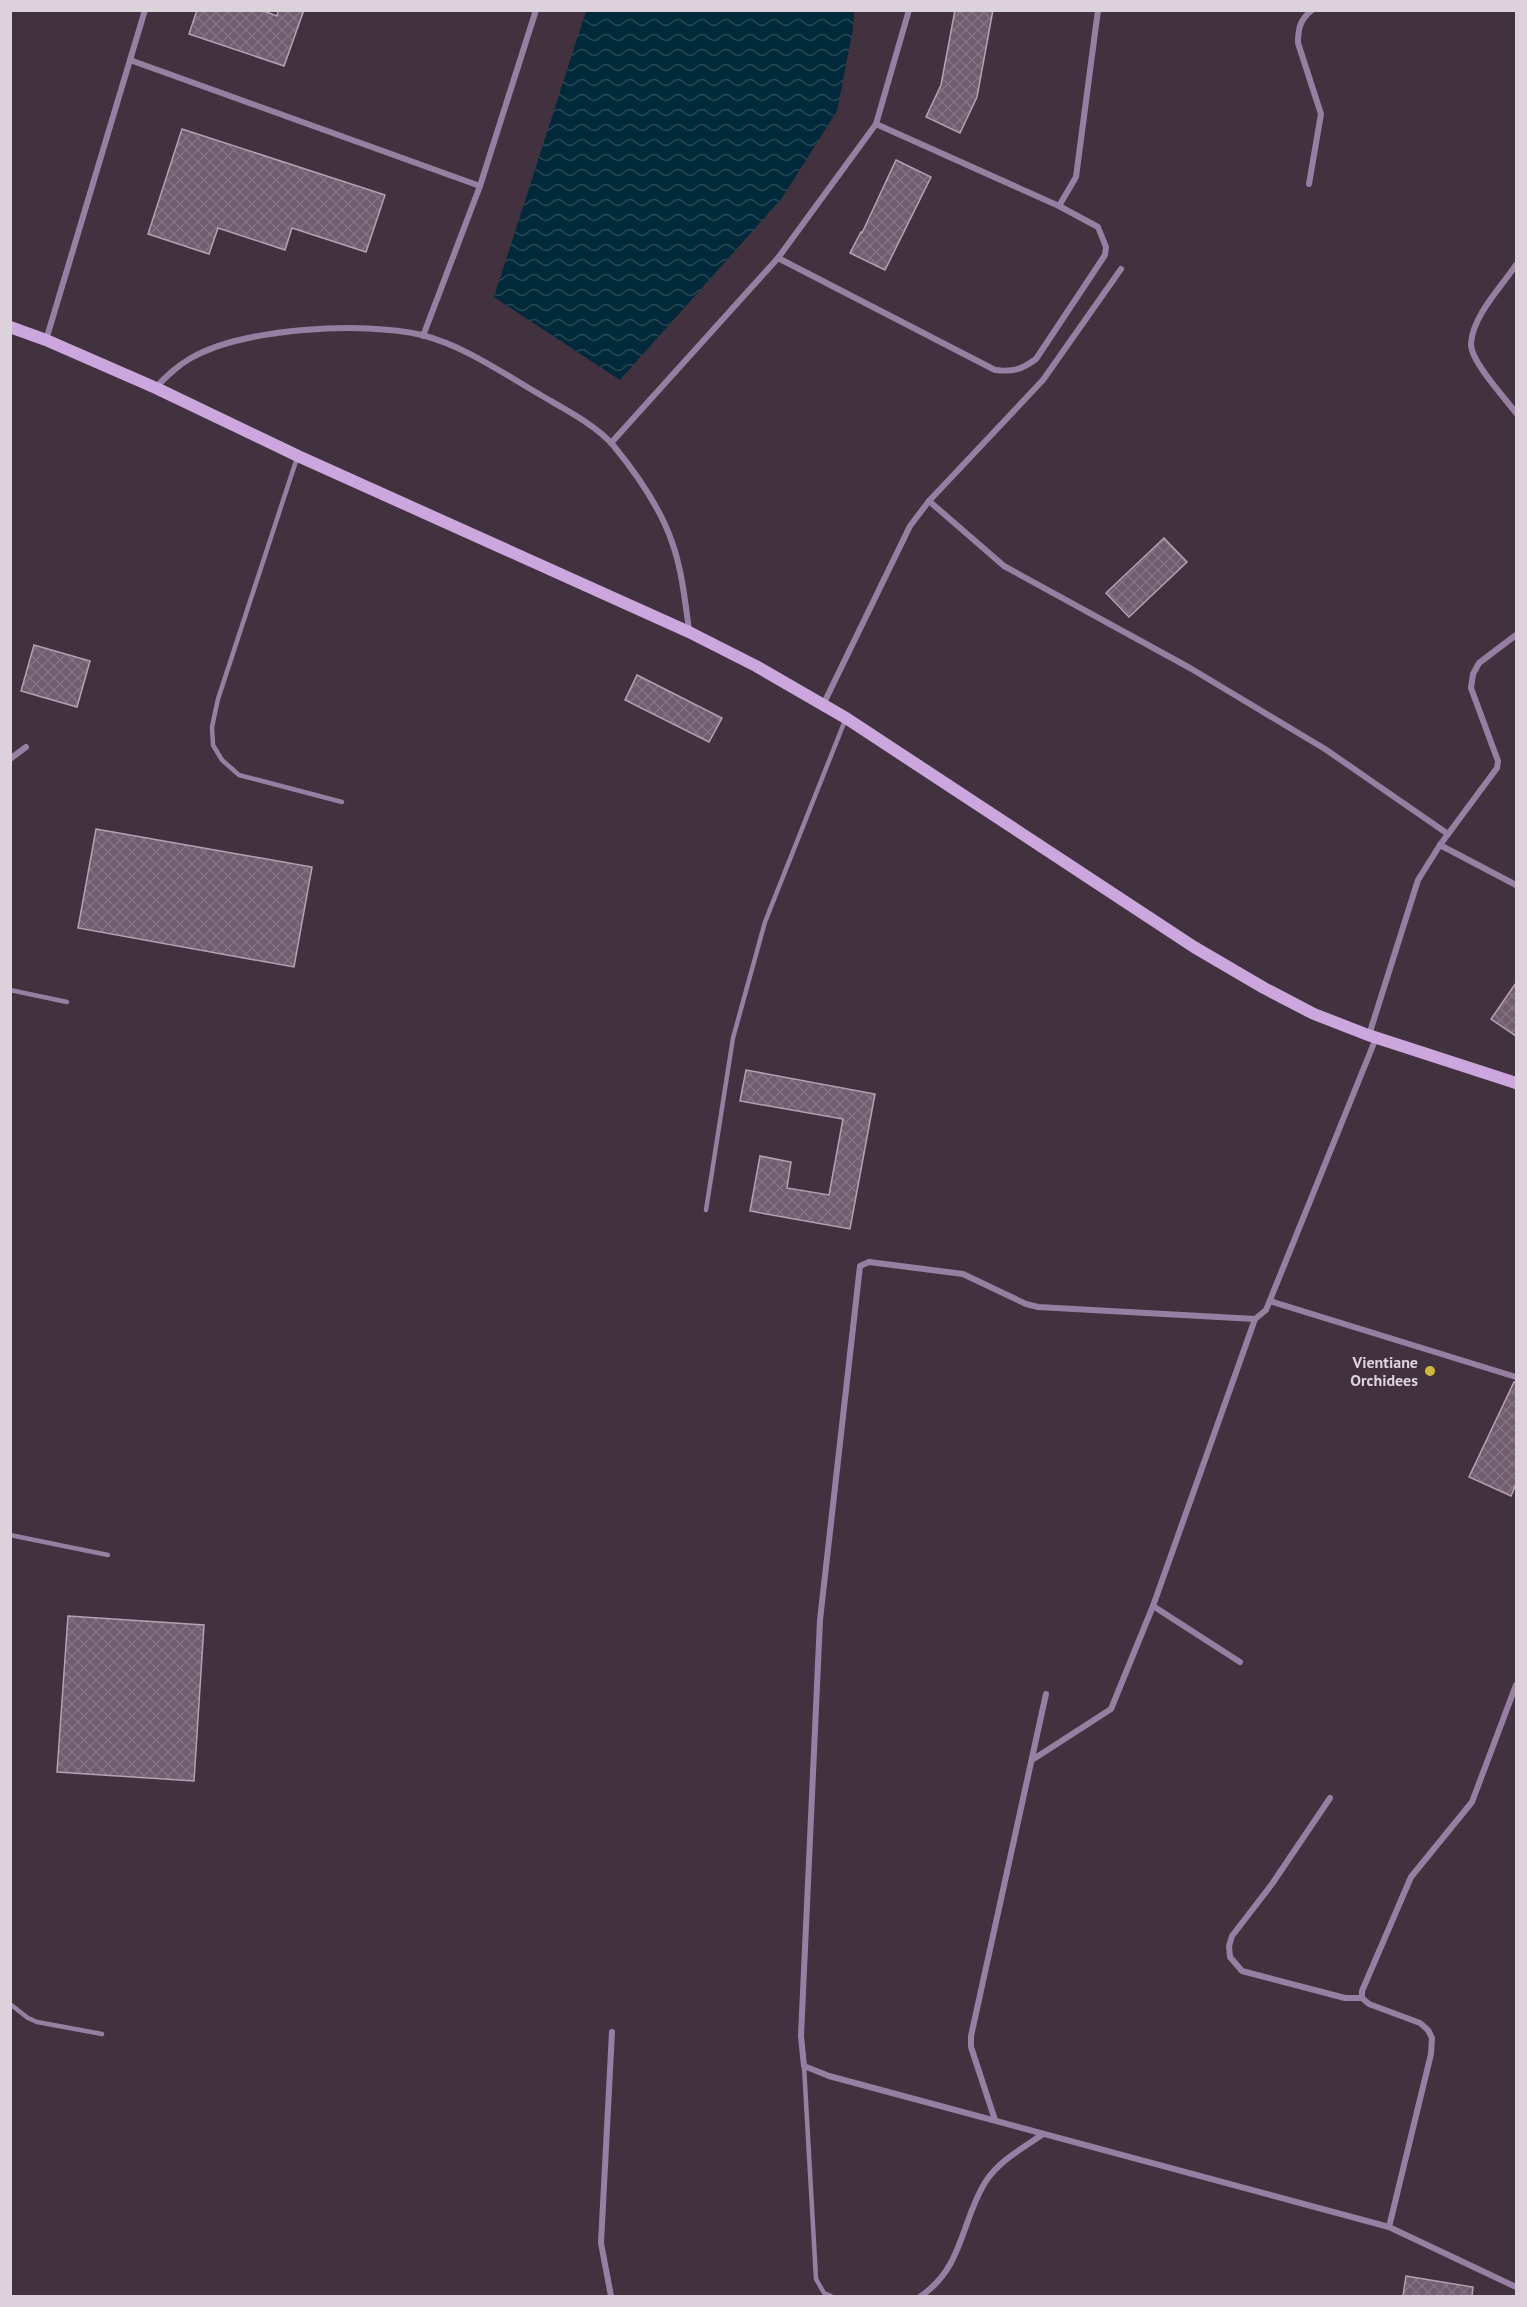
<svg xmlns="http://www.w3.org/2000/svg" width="1527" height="2307" font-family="'PT Sans',sans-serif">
<defs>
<pattern id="water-waves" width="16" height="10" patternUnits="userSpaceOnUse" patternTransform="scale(1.5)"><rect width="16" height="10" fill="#002a3a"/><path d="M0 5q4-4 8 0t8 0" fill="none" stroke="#254856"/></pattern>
<pattern id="building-cross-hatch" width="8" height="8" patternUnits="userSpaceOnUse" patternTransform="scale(1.5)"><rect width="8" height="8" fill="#705d6e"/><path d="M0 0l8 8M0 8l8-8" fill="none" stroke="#847382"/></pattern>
</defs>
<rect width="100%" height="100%" fill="#423240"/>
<path fill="url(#water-waves)" d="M586,11h268l-1,18 -16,82 -55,87 -162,182 -126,-83z"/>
<g fill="url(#building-cross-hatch)" stroke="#b5a1b3" stroke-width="1.5">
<path d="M197,10h64l16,6 1,-6h26l-20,56 -95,-32z"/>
<path d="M955,10h38l-16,87 -17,36 -34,-16 15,-32z"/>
<path d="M182,129l203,66 -19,57 -74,-24 -7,22 -67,-22 -9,26 -61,-20z"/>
<path d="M896,160l35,17 -46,93 -35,-17 11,-21 1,1z"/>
<path d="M1164,538l23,24 -58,55 -23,-24z"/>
<path d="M34,645l56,16 -13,46 -56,-16z"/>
<path d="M637,675l85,43 -13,24 -84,-42z"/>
<path d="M96,829l216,38 -18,100 -216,-39z"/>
<path d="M1516,983v53l-25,-17z"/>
<path d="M746,1070l129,24 -25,135 -100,-18 10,-55 31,6 -4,26 42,7 14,-76 -103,-18z"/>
<path d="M1514,1382h2v102l-5,12 -42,-19z"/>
<path d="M68,1616l136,9 -10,156 -137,-9z"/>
<path d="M1406,2276l67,11 -1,9h-69z"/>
</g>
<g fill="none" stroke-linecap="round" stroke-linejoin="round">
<g stroke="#9680a2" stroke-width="4.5">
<path d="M297,458l-79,241 -6,28 1,18 9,15 17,15 103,27"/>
<path d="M10,990l57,12"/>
<path d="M706,1210l27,-172 32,-116 81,-204"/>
<path d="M10,1535l98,20"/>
<path d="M10,2004l18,14 9,4 65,12"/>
<path d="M804,2066l12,213 8,14 7,3"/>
</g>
<g stroke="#9680a2" stroke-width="6">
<path d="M130,60l350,126"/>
<path d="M1309,184l12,-70 -23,-71c0,-15 2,-23 14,-33"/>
<path d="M1059,206l17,-29 22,-167"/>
<path d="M778,258l217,112c18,2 26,0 41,-11l69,-104 1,-8 -8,-20 -39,-21 -183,-82"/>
<path d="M1516,265c-15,22 -44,52 -45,79 0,18 34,54 45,69"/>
<path d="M423,336l57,-150 56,-176"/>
<path d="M46,340l99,-330"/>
<path d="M156,387c11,-11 21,-21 35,-29 53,-30 171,-37 231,-23 42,11 79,37 117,59 23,14 56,30 74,51 23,28 47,62 59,97 10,28 13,59 17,88"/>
<path d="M611,443l167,-185 98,-134 33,-114"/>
<path d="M929,501l75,65 186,102 135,81 123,85"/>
<path d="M823,705l87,-179 19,-25 114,-121 78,-111"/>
<path d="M10,759l16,-12"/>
<path d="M1440,845l76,40"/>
<path d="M1369,1035l49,-155 22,-35 57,-77 1,-7 -27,-73 2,-14 6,-11 37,-28"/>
<path d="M1270,1301l246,76"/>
<path d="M1255,1319l-217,-12 -12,-3 -63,-30 -94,-12 -9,4 -40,354 -19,416 3,30 25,10 560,151 127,60"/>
<path d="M1240,1662l-87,-56 102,-287 11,-9 110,-272"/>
<path d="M1032,1760l79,-51 42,-103"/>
<path d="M1330,1798l-58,86 -40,52 -3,10 1,11 12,14 103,27h17l7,6 51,19 8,7 4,8 -1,16 -42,173"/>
<path d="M1362,1998v-7l49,-114 61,-75 44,-117"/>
<path d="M995,2120l-24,-73v-11l75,-342"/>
<path d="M611,2296l-10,-53 11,-211"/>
<path d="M921,2296c43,-29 40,-76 65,-115 14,-21 37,-33 57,-47"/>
</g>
<path stroke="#cca7de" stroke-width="12" d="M10,327l36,13 110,48 142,68 391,176 67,34 90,52 348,229 70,41 50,26 54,21 148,48"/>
</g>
<circle fill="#ceb837" stroke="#423240" stroke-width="2" cx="1430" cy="1371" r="6"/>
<g text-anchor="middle" stroke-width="4.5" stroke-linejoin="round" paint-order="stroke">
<g font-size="16" font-weight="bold" fill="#ddd2dc" stroke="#423240" text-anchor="end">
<text x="1418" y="1368">Vientiane<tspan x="1418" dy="18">Orchidees</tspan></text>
</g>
</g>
<rect width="1527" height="2307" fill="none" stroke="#ddd2dc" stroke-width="24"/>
</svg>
